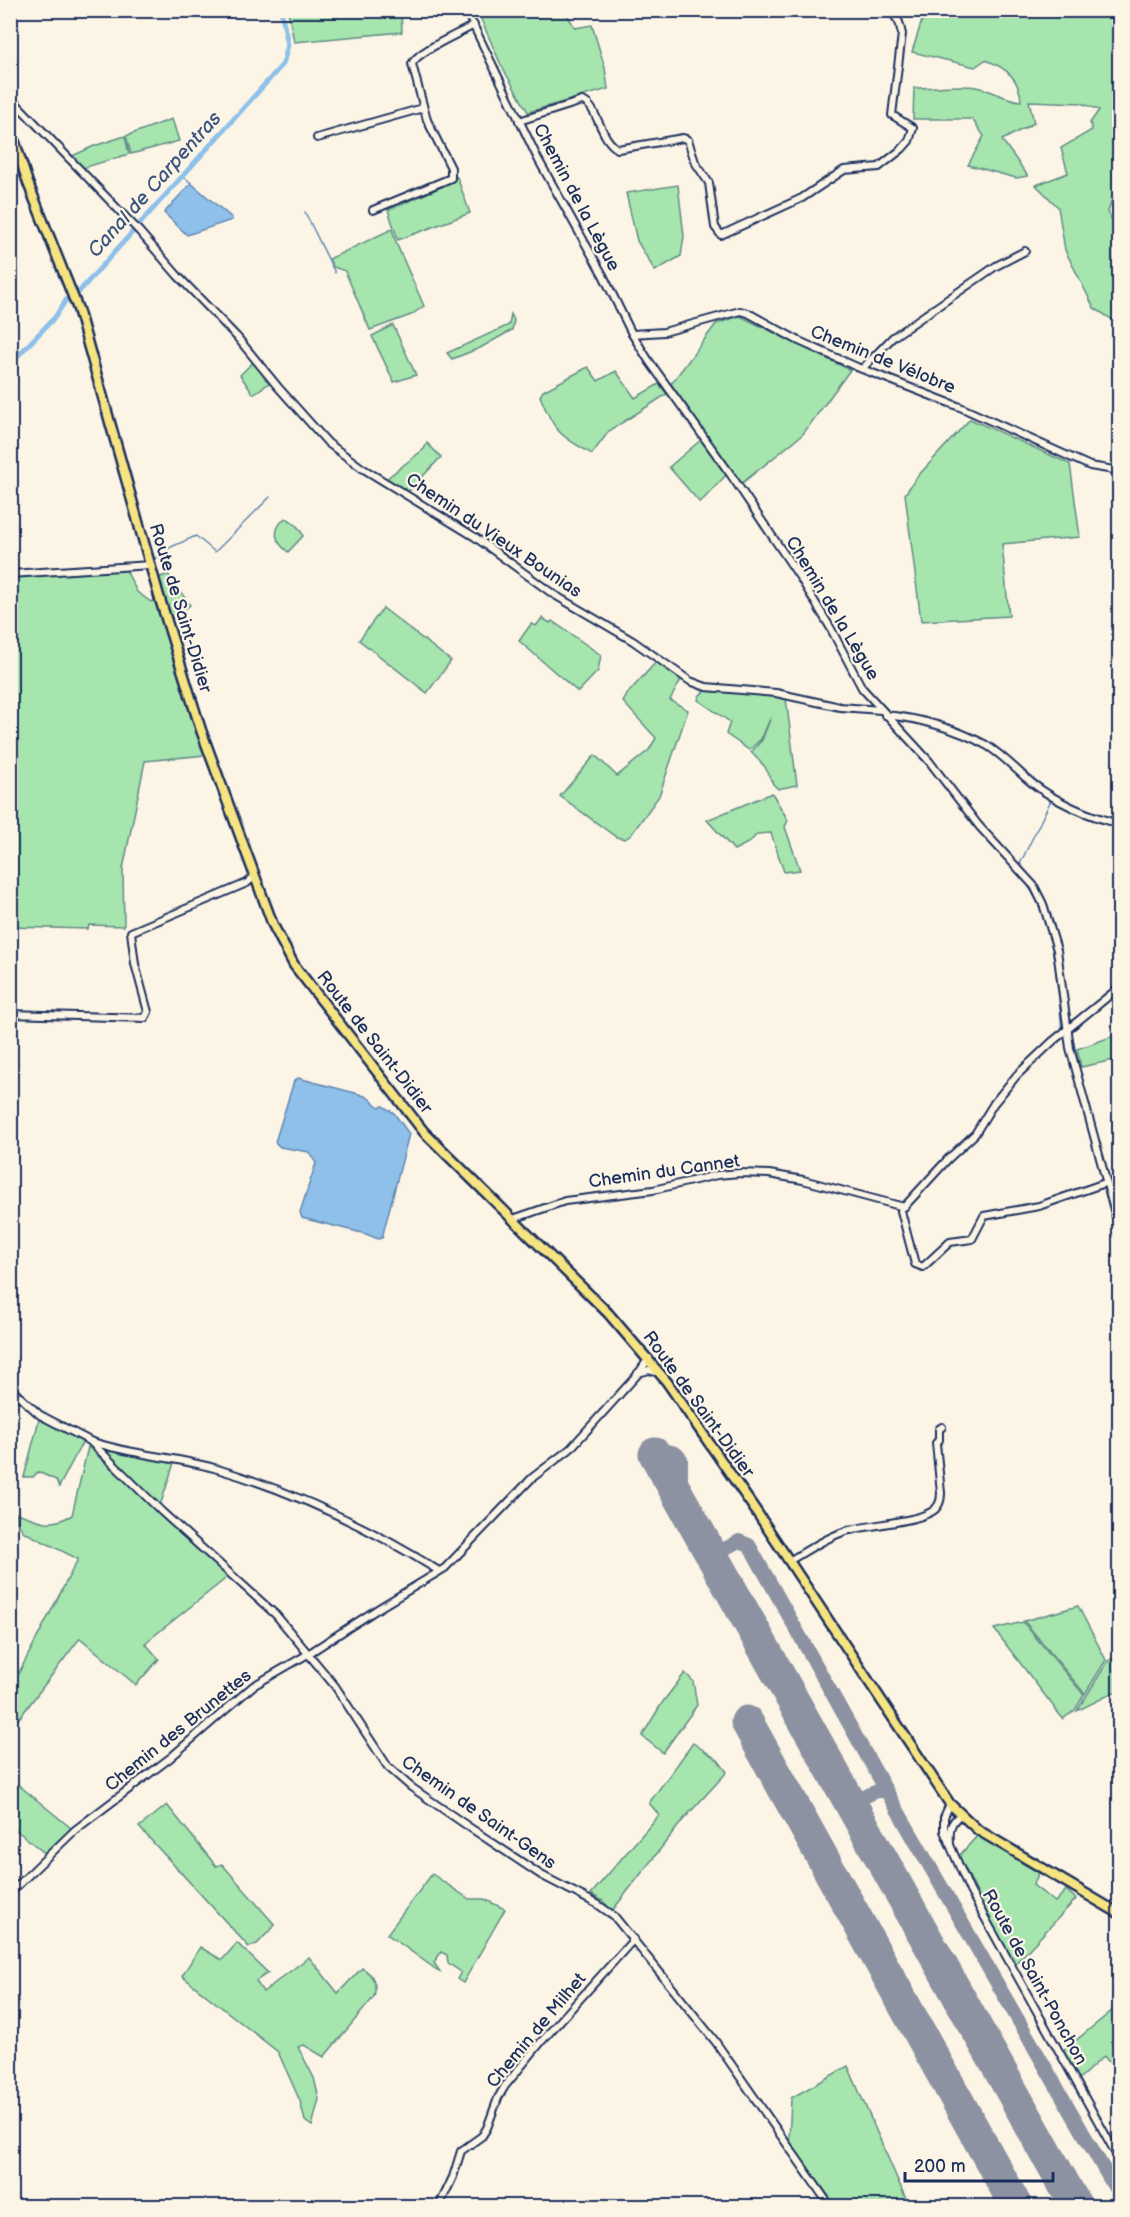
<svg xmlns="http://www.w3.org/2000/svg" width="1130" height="2217" font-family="'Balsamiq Sans',sans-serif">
<rect width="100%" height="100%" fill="#fcf5e5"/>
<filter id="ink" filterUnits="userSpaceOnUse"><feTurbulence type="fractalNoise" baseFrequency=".0167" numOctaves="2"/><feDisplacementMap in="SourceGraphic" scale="12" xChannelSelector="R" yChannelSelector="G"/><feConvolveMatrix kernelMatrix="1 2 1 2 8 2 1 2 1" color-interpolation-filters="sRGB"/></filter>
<g filter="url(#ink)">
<g fill="#a6e5ad" stroke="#608a86" stroke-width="1.5">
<path d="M497,10l68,1 10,17 17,-3 13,43 3,21 -80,23 -27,-47 -21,-48z"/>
<path d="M288,11h113l1,21 -108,10z"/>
<path d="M925,11h194v187l-8,4 -3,10 6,12 5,-2v102l-25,-16 -29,-58 -7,-43 -22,-22 32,-12 -7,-25 31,-18 -2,-7 9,-13 -18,-7 -52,-2 5,22 -32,17 26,36 -12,2 -48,-13 16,-29 -12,-17h-59l1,-31c20,0 43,-4 62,-1 17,3 29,13 45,14 -1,-22 -15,-34 -36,-41l-10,7 -63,-15z"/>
<path d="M172,119l7,22 -48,13 -5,-18z"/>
<path d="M125,136l4,18 -49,15 -10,-12 24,-11z"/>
<path d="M455,176l2,1 13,36 -72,27 -10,-30 58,-25z"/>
<path d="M678,185l6,51 -3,20 -26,15 -18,-30 -11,-48z"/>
<path d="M392,229l5,16 27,61 -13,9 -41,15 -25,-59 -12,-4 -4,-8z"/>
<path d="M511,314l3,6 -2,10 -32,18 -28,11 -5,-6 62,-28z"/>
<path d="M740,316l110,54 -47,64 -62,50 -70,-100 45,-60z"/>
<path d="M393,325l23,50 -22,7 -22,-46z"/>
<path d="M253,362l18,20 -18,12 -13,-19z"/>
<path d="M588,367l10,14 18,-10 19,27 24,-14 8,10 -58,37 -17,23c-34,-20 -37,-21 -52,-58l3,-5z"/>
<path d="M970,419l100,45 10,73 -78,7 7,72 -88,5 -16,-127 12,-17z"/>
<path d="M703,438l25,35 -28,30 -31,-36z"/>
<path d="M427,443l14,14 -34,36 -21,-14 38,-30z"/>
<path d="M285,518c7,2 16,11 18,18l-15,16c-14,-11 -16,-22 -3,-34z"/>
<path d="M124,566l13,26 14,10 5,-2 49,155 -60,6 -22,108 1,57 -35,-1 -1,4 -77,-2v-351z"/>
<path d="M168,574l22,31 -20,15 -12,-42z"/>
<path d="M383,608l68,53 -24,32 -68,-53z"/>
<path d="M542,618l8,5 2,-2 49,34 -3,16 -20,21 -59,-51 12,-17 5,2z"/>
<path d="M657,661l25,17 -12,22 18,10 -29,86 -28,39 -6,4 -9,-2 -56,-41 35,-41 22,21 32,-26 7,-12 -33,-36 5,-9z"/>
<path d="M708,688l78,10 11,87 -19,4 -5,-5 -8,-17 -14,-15 11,-12 9,-23 -10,22 -12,11 -23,-16 4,-12 -32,-22 1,-4z"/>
<path d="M772,793l16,27 -3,7 15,43 -16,2 -13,-39 -14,1 -7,8 -16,8 -27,-30z"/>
<path d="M1119,1034v25l-38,8 -4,-18z"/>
<path d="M40,1416l43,25 -24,46 -3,-7 -18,-8 -5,5h-9z"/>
<path d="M88,1447l141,129 -84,67 14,16 -23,26 -56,-47 -69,91 -1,-39 68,-131 -54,-27 -7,-10 -1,-9c25,7 31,16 56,2z"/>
<path d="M111,1451l63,12 -14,43 -54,-53z"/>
<path d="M1078,1606l28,54 -21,34 -61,-73z"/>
<path d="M1023,1622l61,73 -9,15 -12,9 -69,-90z"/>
<path d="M1119,1655v35l-42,21 31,-50z"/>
<path d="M685,1673l8,8 4,24 -34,48 -21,-17 20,-33z"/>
<path d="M693,1743l25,17 9,12 -44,48 -71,91 -9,-10 -12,-7 68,-79 -10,-12z"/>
<path d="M10,1778l61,50 -24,27 -36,-29z"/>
<path d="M167,1805l49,61 6,-2 53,61 -18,19 -8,3 -110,-120z"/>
<path d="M978,1835l63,34 -8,16 22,17 11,-12 10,9 -61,65 -27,-49 -29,-59z"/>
<path d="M432,1874l37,25h15l21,10 -42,74 -6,-4 4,-7 -13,-9 -1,-8 -6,-3 -7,11 7,10 -54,-39z"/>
<path d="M237,1943l31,30 -12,8 7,11 46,-35 29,36 24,-25c12,7 15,16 12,29l-50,60 -20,-12 -6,2 16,31 5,21 -7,27 -7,-5 -5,-20 -22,-49 -96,-76 18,-29 22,13z"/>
<path d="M1119,2005v70l-15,-19 -25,23 -16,-28z"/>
<path d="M848,2066l61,140h-73l-47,-65 2,-43z"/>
</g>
<g fill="#8ec0ea" stroke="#6086b2" stroke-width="1.5">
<path d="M191,183l41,35v2l-45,15 -23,-22z"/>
<path d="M298,1078l61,16 8,3 12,10 4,-1 11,7 15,21 -27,104 -4,1 -12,-5 -64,-16 -2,-6 16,-49 -7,-11 -29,-5 -5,-5 19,-61z"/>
</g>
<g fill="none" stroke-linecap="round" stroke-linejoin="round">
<g stroke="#6086b2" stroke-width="1.5">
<path d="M183,176l8,7"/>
<path d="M305,212l30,61"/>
<path d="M148,543l5,17 18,-13 25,-11 19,16 55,-55"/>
<path d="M1023,879c32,39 34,102 39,151"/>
<path d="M1034,882l-14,-18 31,-64"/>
<path d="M1042,897l16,46"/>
<path d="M1060,954l7,48"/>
<path d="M1071,1031l8,35"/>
</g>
<path stroke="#8ec0ea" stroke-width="5" d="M10,364l45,-47 11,-17 10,-5 207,-231 5,-19 -7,-35"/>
<g stroke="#8c92a2" stroke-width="14">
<path d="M658,1458c6,-10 17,-8 23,1v42"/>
<path d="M712,1556l27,-15 10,4 138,247 233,405"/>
<path d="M845,1796c15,12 26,-10 42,-4"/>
<path d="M857,1816l-1,-9 5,-8"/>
</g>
<g stroke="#8c92a2" stroke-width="33">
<path d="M655,1454l421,752"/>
<path d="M747,1722l269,484"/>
</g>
<defs>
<g id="minor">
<path d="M466,10l72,149 65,116 29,59 17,27 82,114 70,104 29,48 32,61 67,73 50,65 55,60 9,18 14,46 13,98 50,184"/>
<path d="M10,97l129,134 39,45 59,61 41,50 50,56 34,25 113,69 78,57 80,47 57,40 16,6 70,6 64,14 41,3"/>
<path d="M519,121l63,-20c16,4 17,38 36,48l65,-11 5,2 7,22 14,21 6,44 6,8 81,-37 42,-28 35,-3 23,-18 7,-8 4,-13 -21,-13 10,-81 -3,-12 -9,-12"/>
<path d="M317,138l106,-30"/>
<path d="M373,210l78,-32v-10l-24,-48 -15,-56c5,-13 49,-31 62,-39"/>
<path d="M632,334l32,-2 76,-21 8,2 51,28 58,26 103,40 130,59 30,5"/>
<path d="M862,369l31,-32 103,-71 29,-15"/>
<path d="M10,574l141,-9"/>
<path d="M885,715c34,3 72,14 101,30 17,10 31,26 46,38 26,20 56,33 88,41"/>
<path d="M10,1014l135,4 3,-6 -13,-48 -4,-32 116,-49 8,-7"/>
<path d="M901,1211l14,53 8,3 27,-25 22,-3 12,-23 55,-10 66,-23"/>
<path d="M513,1219l52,-18 88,-11 64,-15 23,-2 29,1 34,6 101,27 44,-48 27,-25 19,-31 23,-28 36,-34 67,-54"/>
<path d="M638,1373l11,-3 11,3"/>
<path d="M10,1388l30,27 50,26 72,71 114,103 59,71 53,81 23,20 58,40 72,48 56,29 17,12 101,125 115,165"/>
<path d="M93,1442c39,13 82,15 121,26 82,24 153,58 225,103"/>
<path d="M789,1561c17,-10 38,-24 57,-30 22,-6 68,-9 85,-19 8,-4 10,-12 10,-19l-5,-50 3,-3v-11l3,-2"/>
<path d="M950,1804l-6,13v14l26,60 150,270"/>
<path d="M950,1842c-1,-12 0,-19 10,-27"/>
<path d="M10,1893l65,-63 95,-72 83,-72 55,-32 71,-46 66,-40 87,-90 38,-29 68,-75 11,-16"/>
<path d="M439,2206l14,-29 8,-26 21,-15 5,-8 11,-30 7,-12 36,-44 93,-103"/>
</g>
<path id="major" d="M10,127l18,56 50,126 81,287 42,134 72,195 21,40 130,167 184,181 59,69 89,129 194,293 28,26 142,84"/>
</defs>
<use href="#minor" stroke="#1b2f5e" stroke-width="10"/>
<use href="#major" stroke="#1b2f5e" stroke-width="13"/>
<use href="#minor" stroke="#fcf5e5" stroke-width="6"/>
<use href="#major" stroke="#f6e381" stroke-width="8"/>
</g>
</g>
<g text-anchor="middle" stroke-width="4.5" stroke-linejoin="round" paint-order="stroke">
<g font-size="18" fill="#1b2f5e" stroke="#fcf5e5">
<text transform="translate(577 197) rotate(62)" y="6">Chemin de la Lègue</text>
<text transform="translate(883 359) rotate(22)" y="6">Chemin de Vélobre</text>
<text transform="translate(494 535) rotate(34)" y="6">Chemin du Vieux Bounias</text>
<text transform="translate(181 608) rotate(73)" y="6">Route de Saint-Didier</text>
<text transform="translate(833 608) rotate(59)" y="6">Chemin de la Lègue</text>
<text transform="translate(375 1042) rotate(52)" y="6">Route de Saint-Didier</text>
<text transform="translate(664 1171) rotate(-8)" y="6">Chemin du Cannet</text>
<text transform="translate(699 1404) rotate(54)" y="6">Route de Saint-Didier</text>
<text transform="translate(178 1730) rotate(-39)" y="6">Chemin des Brunettes</text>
<text transform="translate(479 1812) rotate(35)" y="6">Chemin de Saint-Gens</text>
<text transform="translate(1035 1977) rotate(61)" y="6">Route de Saint-Ponchon</text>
<text transform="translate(536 2030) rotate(-50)" y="6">Chemin de Milhet</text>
</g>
<g font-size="20" font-style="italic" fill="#385381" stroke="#fcf5e5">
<text transform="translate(154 184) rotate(-48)" y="7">Canal de Carpentras</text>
</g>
</g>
<rect width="1130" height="2217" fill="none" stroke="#fcf5e5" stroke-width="36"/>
<rect x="18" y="18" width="1094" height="2181" fill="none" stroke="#1b2f5e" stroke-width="2" filter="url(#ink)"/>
<path d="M905 2172v9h148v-9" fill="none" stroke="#1b2f5e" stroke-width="3"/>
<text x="914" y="2172" font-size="18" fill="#1b2f5e" stroke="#fcf5e5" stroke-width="4.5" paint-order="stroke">200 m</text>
</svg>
